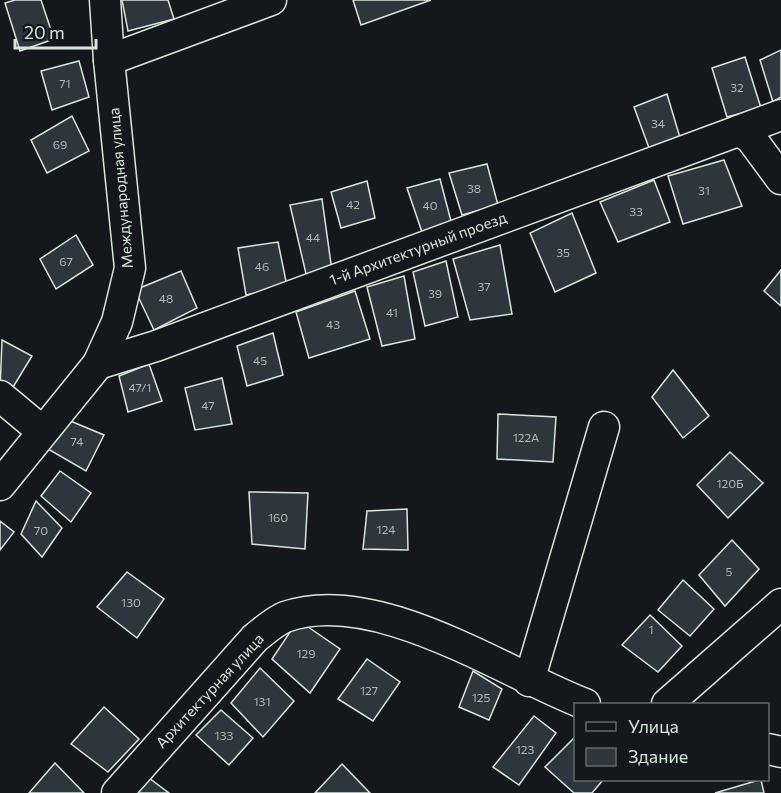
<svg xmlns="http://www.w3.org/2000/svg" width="781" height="793" font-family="Commissioner,sans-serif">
<rect width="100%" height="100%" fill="#14181c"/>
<g fill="#2c363c" stroke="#d8e6dc" stroke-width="1.5">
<path d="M15,0h26l13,39 -34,12 -15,-48z"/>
<path d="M122,0h46l6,19 -46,12z"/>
<path d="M353,0h78l-70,25z"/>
<path d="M781,50v47l-8,5 -13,-42z"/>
<path d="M745,57l16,51 -34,9 -15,-49z"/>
<path d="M79,61l10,36 -37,13 -11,-39z"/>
<path d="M667,94l14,47 -32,7 -15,-41z"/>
<path d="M72,116l17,35 -42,22 -16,-33z"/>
<path d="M724,160l18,46 -59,18 -15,-48z"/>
<path d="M487,164l11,41 -36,10 -13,-42z"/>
<path d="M440,179l12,46 -30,7 -15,-44z"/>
<path d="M654,180l16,42 -52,20 -18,-40z"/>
<path d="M367,181l8,37 -34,10 -10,-36z"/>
<path d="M322,199l10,72 -26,3 -16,-69z"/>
<path d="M572,213l24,60 -41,19 -25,-59z"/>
<path d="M76,235l17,30 -37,24 -16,-30z"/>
<path d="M278,242l9,44 -41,9 -8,-47z"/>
<path d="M500,245l12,69 -42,6 -17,-61z"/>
<path d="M446,261l12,56 -33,9 -12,-54z"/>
<path d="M781,270v36l-17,-15z"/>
<path d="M181,271l16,37 -43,22 -19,-40z"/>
<path d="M404,276l11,63 -33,7 -15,-59z"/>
<path d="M355,291l15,48 -61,19 -13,-46z"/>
<path d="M273,333l10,42 -36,11 -10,-40z"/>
<path d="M2,340l30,16 -25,41 -7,-6z"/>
<path d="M149,364l13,37 -34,11 -9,-36z"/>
<path d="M673,370l36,46 -26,22 -31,-41z"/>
<path d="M222,378l10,46 -37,6 -10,-42z"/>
<path d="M498,414l58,3 -3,45 -56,-3z"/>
<path d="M68,420l36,15 -18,36 -38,-22z"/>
<path d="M730,452l33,31 -35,35 -31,-33z"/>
<path d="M60,471l31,22 -20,29 -30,-26z"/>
<path d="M249,492l59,1 -3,56 -53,-5z"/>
<path d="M36,501l26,27 -20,29 -21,-23z"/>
<path d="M407,509l1,41 -45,-1 4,-38z"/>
<path d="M0,521l14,11 -14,18z"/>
<path d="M732,540l27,29 -34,37 -26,-31z"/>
<path d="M127,572l37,27 -27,39 -40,-31z"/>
<path d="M683,580l31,29 -24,27 -32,-26z"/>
<path d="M650,615l32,31 -24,26 -36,-27z"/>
<path d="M298,620l42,29 -30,44 -38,-34z"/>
<path d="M367,659l33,23 -27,39 -35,-22z"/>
<path d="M260,668l34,33 -31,36 -32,-34z"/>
<path d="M473,671l29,18 -13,31 -30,-13z"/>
<path d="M104,707l35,32 -31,33 -37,-28z"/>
<path d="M221,710l32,28 -24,27 -33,-30z"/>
<path d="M534,716l22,17 -37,52 -26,-18z"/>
<path d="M576,736v44h27l-11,13h-18l-29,-26z"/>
<path d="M55,763l29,30h-55z"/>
<path d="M342,764l28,29h-55z"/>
<path d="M149,778l20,15h-34z"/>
<path d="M761,780l3,13h-49l44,-13z"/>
</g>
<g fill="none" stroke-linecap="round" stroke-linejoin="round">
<defs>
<g id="minor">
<path d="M105,0l4,60"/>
<path d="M738,131l43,-16"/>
<path d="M98,364l58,-18 582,-215 12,6 31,42"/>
<path d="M0,396l42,35"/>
<path d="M0,485l98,-121 19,-42 13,-54 -21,-208 162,-60"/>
<path d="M529,681l75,-254"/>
<path d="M667,704l114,-100"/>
<path d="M768,749l13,3"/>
<path d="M117,793l138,-155c9,-7 20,-17 30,-21 90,-32 217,55 300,87"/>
</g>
</defs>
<use href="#minor" stroke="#d8e6dc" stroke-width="33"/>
<use href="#minor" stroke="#14181c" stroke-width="30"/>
</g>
<g text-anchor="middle" stroke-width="4.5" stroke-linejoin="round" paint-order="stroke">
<g font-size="12" fill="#adbab4">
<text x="65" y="88">71</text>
<text x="737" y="92">32</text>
<text x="658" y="128">34</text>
<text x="60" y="149">69</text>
<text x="474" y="193">38</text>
<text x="704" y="195">31</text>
<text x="353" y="209">42</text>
<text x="430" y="210">40</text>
<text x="636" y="216">33</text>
<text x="313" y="242">44</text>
<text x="563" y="257">35</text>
<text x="66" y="266">67</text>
<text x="262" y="271">46</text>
<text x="484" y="291">37</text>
<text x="435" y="298">39</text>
<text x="166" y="303">48</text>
<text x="392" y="317">41</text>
<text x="333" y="329">43</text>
<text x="260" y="365">45</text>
<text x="140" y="392">47/1</text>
<text x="208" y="410">47</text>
<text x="526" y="442">122А</text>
<text x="77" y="446">74</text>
<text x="730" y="488">120Б</text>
<text x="278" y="522">160</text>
<text x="386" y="534">124</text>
<text x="41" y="535">70</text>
<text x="729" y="576">5</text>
<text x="131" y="607">130</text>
<text x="651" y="634">1</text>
<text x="306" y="658">129</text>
<text x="369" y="695">127</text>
<text x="481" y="702">125</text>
<text x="262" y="706">131</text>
<text x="224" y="740">133</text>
<text x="525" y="754">123</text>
</g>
<g font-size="15" fill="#d8e6dc" stroke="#14181c">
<text transform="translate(121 188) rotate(-95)" y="5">Международная улица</text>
<text transform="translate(418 249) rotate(-20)" y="5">1-й Архитектурный проезд</text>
<text transform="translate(210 691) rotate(-47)" y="5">Архитектурная улица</text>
</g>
</g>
<rect x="574" y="703" width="195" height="78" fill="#14181c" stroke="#626a69" stroke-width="1.5"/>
<rect x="586" y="722" width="30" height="9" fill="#14181c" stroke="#626a69" stroke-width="1.5"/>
<text x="628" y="733" font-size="18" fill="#d8e6dc">Улица</text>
<rect x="586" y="748" width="30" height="18" fill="#2c363c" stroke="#626a69" stroke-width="1.5"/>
<text x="628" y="763" font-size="18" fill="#d8e6dc">Здание</text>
<path d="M15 39v9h81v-9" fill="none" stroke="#d8e6dc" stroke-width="3"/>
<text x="24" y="39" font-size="18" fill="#d8e6dc" stroke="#14181c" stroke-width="4.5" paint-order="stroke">20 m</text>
</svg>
